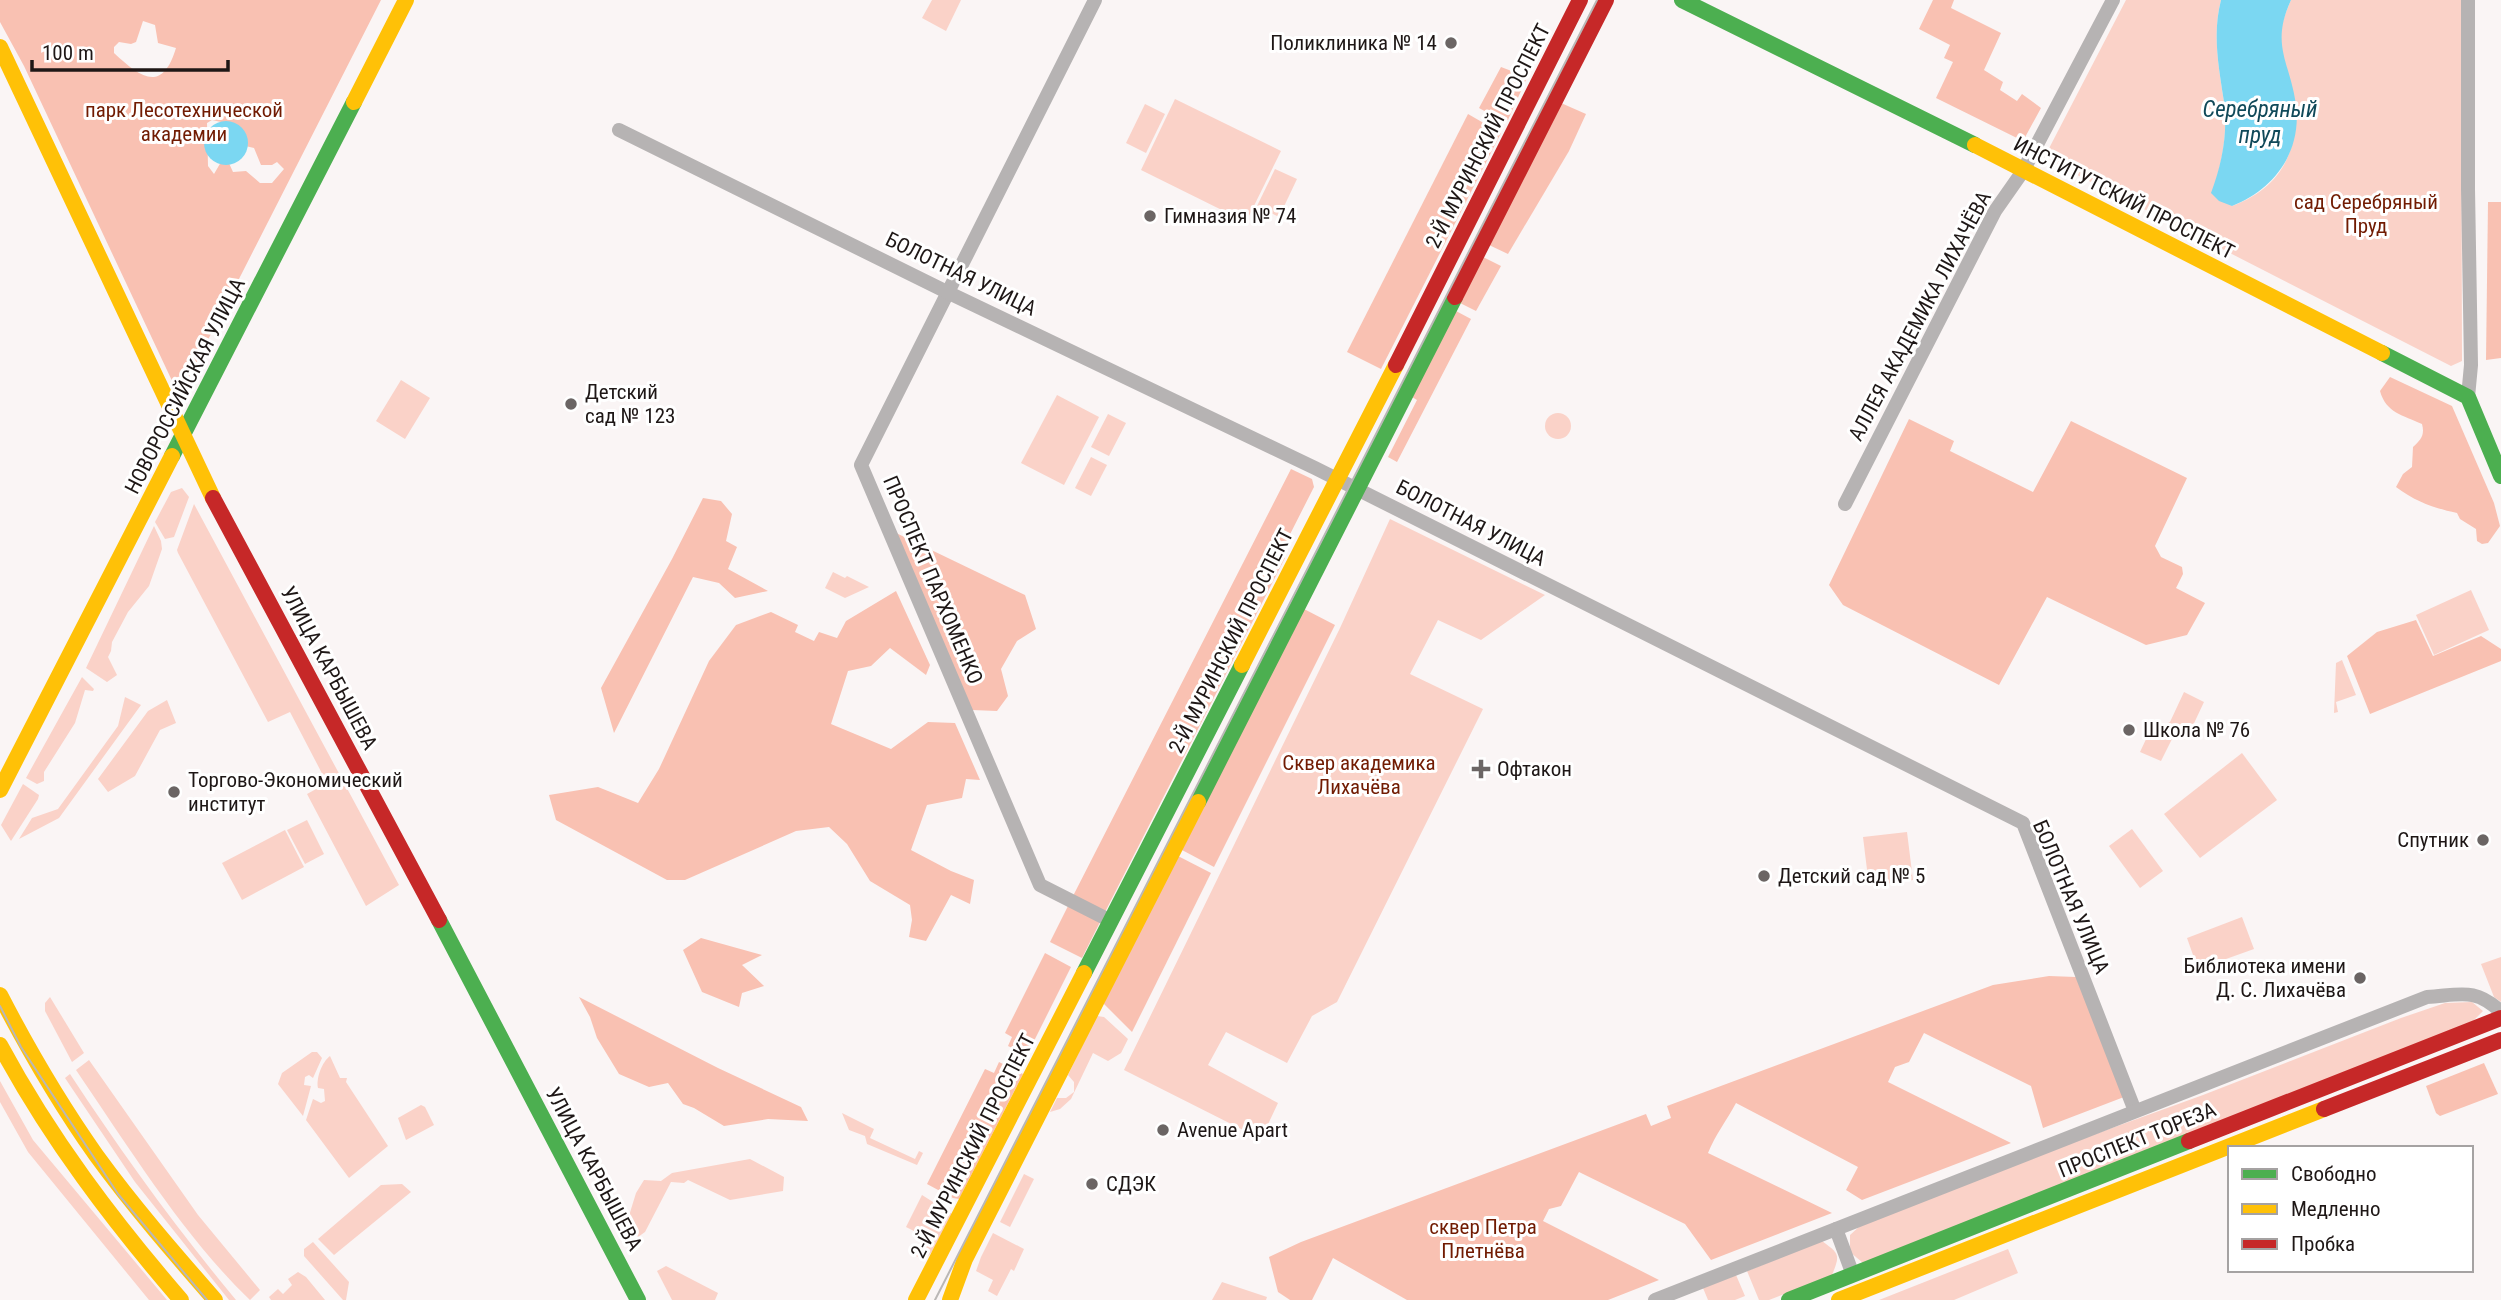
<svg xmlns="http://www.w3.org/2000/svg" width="2501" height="1300" font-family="'Roboto Condensed',sans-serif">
<rect width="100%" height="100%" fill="#faf5f5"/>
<g fill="#fad2c8">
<path d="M932,0h29l-15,31 -24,-13z"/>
<path d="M2126,0h95c-9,35 -2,68 3,102 4,31 -2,62 -12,91l20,13c56,-21 72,-66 58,-122 -3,-12 -8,-24 -9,-37 -2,-17 3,-31 10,-47h170l1,361 -11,5 -407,-208z"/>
<path d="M1175,99l106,52 -35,71 -105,-52z"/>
<path d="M1145,104l20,10 -19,39 -20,-10z"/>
<path d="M1275,169l22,10 -18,38 -22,-11z"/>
<path d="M401,380l29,18 -25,41 -29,-18z"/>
<path d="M1057,395l42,22 -35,68 -43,-22z"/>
<circle cx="1558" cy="426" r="13"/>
<path d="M1108,414l18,9 -17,33 -18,-9z"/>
<path d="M1091,457l16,8 -16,31 -16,-8z"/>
<path d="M182,488l7,9 -15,40 -9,2 -10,-17 16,-30z"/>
<path d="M194,504l205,381 -33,21 -59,-112 20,-11 -37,-71 -22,10 -90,-169 -1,-3z"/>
<path d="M1390,519l155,76 -64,45 -43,-20 -28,54 73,35 -146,293 -25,14 -25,47 -61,-31 -18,33 70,38 -17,36 -137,-69 216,-442z"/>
<path d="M154,526l7,15 1,8 -13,37 -21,26 -16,30 -1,9 -3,6 9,18 -10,7 -21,-14z"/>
<path d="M833,572l12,6 2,-2 22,11 -24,11 -20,-10z"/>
<path d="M2471,590l18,40 -55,25 -18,-40z"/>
<path d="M2342,660l14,35 -20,7 2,10 -4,1 2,-50z"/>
<path d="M82,677l12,12 -1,2 -8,-1 -10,33 -31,49v9l-7,3 -11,-6z"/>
<path d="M2184,692l20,10 -16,34 -12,-5 -15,30 -21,-9 8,-17 22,-13z"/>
<path d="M125,697l16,8 -82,113 -40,21 13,-21 26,-9 60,-83z"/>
<path d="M167,700l9,23 -16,7 -25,46 -27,16 -10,-13 50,-68z"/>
<path d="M2242,753l35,47 -77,58 -36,-44z"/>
<path d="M23,784l16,11 -1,4 -27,42 -10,-16z"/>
<path d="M307,820l17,34 -19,10 -18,-34z"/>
<path d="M2132,829l31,42 -23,17 -31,-42z"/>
<path d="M285,830l19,37 -62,33 -20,-37z"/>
<path d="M1907,832l6,48 -44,6 -6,-49z"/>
<path d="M2242,917l12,32 -56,20 -11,-31z"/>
<path d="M2501,957v45l-7,-5 -13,-33z"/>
<path d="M50,997l34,56 -12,9 -27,-51v-8z"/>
<path d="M2472,1002l11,9 -11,11 -609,241 -13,-11v-17l11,-10 138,-56 204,-74 198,-77 44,-15z"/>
<path d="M1097,1016l7,1 24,22 -7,14 -13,8 -15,-8 -22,46 -11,10 -10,3 7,-14h9l8,-6v-10l-6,-7z"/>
<path d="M312,1052h5l5,6 -9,20 -4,-3 -4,2 -1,8 7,1 -8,30 -25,-32 4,-11z"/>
<path d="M330,1056l10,22h7l-1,4 42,64 -39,32 -43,-58 7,-21 8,4 4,-2 -1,-12 -6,-1c-2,-10 4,-26 12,-32z"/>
<path d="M89,1060l109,155 62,75 -10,10c-66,-63 -122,-154 -174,-230z"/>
<path d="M70,1074c52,79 106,154 166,226h-7l-94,-118 -70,-104z"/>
<path d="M0,1081l33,59 134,160h-18l-121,-148 -28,-50z"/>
<path d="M421,1105l4,2 9,18 -28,15 -8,-22z"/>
<path d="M842,1113l32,16 -4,9 45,21 4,-8 4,2 -6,12 -50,-21 -2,-8 -16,-6z"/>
<path d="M750,1159l34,18 -1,14 -53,9 -42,-20 -4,3 -13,-1 -26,50 -7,5 -10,-18 8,-26 8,-13 17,1 11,-8z"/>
<path d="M1024,1174l10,5 -24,48 -10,-5z"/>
<path d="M402,1184l9,8 -77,63 -16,-16 63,-54z"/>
<path d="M922,1195l30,19 -17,34 -10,12 -9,-4 10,-19 -20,-10z"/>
<path d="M993,1233l31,16 -10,22 -3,-2 -14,27 -9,-5 5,-11 -17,-9 5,-14z"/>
<path d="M1822,1241c18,13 18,14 10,34l-63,25h-10l-12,-29z"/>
<path d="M313,1242l36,40 -3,18h-3l-39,-44v-7z"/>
<path d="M2008,1249l10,24 -64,27h-75z"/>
<path d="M666,1266l52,27 -3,7h-43l-15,-29z"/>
<path d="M298,1272l8,5 19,23h-54l-2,-3 9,-8 5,5 9,-9 -4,-6z"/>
<path d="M1736,1275l9,21 -10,4h-27l-5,-12z"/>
<path d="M1222,1282l45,15 -1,3h-54z"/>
</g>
<g fill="#f9c1b2" fill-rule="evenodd">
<path d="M0,0h381l-196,385 -4,2 -7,-2 -150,-319 -24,-44zM143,21l12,4 3,18 18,5c-14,47 -37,28 -62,5v-6l5,-5 12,2 5,-2zM212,120l18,4 7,20 17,4 7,17h11l5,-3 7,7 -12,14h-12l-14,-12 -13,1 -5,-11 -7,1 -7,12 -6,-8 -1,-43z"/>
<path d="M1933,0h21l-3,8 50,25 -17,37 19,12 -3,8 17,11 5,-7 19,14 -18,33 -87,-43 17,-36 -9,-4 6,-13 -31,-16z"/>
<path d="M1501,67l21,8 1,-3 6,1 -21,47h-7l-22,-12z"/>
<path d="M1561,103l25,11 -17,37 -61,103 -19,-9z"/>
<path d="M1468,114l33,19 -120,236 -34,-17z"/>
<path d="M2488,202h13v156l-15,2z"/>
<path d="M1483,257l18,9 -25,45 -16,-8z"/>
<path d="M1456,311l15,8 -74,143 -9,-5 29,-57 -5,-3z"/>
<path d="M2390,377l62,29 42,97 6,23 -12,17 -6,1 -5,-3 -1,-12 -16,-10 -3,-6c-23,-5 -41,-11 -61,-26l7,-13 9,-7 1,-20c8,-7 12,-12 9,-23 -19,-9 -36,-11 -42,-33z"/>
<path d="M1909,419l45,22 -4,10 83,41 38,-71 116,57 -32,68 6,11 21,10 1,7 -7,14 29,15 -18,32 -41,10 -99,-48 -48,88 -156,-80 -14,-20z"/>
<path d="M1291,469l21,10 2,8 -34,67 5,4 -180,354 -32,-16z"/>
<path d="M703,498l18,3 11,13 -6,27 11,6 -9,22 40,22 -33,7 -16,-15 -26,-6 -79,156 -13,-45 71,-129z"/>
<path d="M894,532l131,63 11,34 -19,12 -16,28 7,27 -11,15 -25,-1z"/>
<path d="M896,591l34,74 -4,10 -36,-27 -19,18 -23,5 -17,53 60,25 37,-27 27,1 25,57 -14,-1 -4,19 -35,7 -16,45 40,21 23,9 -4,24 -19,-9 -25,46 -17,-4 3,-17 -2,-15 -40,-24 -23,-37 -18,-17 -33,4 -111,49h-18l-111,-60 -7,-25 49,-8 40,16 21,-34 50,-108 27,-36 35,-13 27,13 -3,7 19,9 5,-9 18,6 9,-17z"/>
<path d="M1304,609l31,16 -121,242 -32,-17z"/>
<path d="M2416,620l17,36 48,-20 20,13v12l-131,53 -23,-58 30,-24z"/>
<path d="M1178,856l33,17 -79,159 -29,-29z"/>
<path d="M1068,906l32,16 -18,36 -32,-16z"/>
<path d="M701,938l61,17 -20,10 22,21 -22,7 -3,14 -37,-15 -19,-42z"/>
<path d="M1045,953l26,14 -44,88 -19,-9 4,-9 -7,-4z"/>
<path d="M2049,976l27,1 48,120 -81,31 -12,-42 -107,-53 -15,29 -14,5 -7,15 123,61 -149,57 -16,-10 12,-23 -122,-64c-9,17 -21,32 -28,50l124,60 -121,47 -26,-36 -106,-52 -18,34 -12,3 -6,12 116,59 -51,20h-201l-74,-42 -21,42h-22l-12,-8 -9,-35 32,-15 345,-128 5,12 20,-8 -4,-12 326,-121z"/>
<path d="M579,997l139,71 83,39 7,14 -40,-2 -44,7 -30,-18 -11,-4 -15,-21 -19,4 -30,-13 -22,-36 -7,-21z"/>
<path d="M999,1062l24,12 -64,125 -6,-1 -26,-14 58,-115 9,4z"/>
<path d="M2484,1063l14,31 -58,22 -4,-3 -10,-27z"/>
</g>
<g fill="#7bd7f2">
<path d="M2221,0h70c-21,46 -1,61 5,105 6,47 -22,85 -64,101l-13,-5 -8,-8c11,-29 17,-60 13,-91 -5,-34 -12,-67 -3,-102z"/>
<circle cx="226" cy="143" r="22"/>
</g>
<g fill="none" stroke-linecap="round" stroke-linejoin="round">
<g stroke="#b6b3b3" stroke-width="14">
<path d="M1095,0l-234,465 179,420 71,36"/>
<path d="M619,130l330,163 366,175 708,355 112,288"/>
<path d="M2468,397l3,-32 -3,-176v-189"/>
<path d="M1845,504l150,-293 28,-40 90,-171"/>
<path d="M1836,1229l17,46"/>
<path d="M1655,1300l772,-303c33,-2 48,-10 74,15"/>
</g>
<g stroke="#4caf50" stroke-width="16">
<path d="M1682,0l293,145"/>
<path d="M2382,353l86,44 33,79"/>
<path d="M172,456l182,-354"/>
<path d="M1198,802l257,-505"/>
<path d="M439,920l199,380"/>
<path d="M1084,973l158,-308"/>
<path d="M1789,1300l400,-159"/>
</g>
<g stroke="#ffc107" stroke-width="16">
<path d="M0,47l213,451"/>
<path d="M354,102l52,-102"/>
<path d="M1975,145l407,208"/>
<path d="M1242,665l154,-300"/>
<path d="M0,790l172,-334"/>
<path d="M0,995c29,56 60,109 96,160 37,51 78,98 119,145"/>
<path d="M0,1045c50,93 112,175 181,255"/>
<path d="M916,1300l168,-327"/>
<path d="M950,1300l15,-41 233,-457"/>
<path d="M1839,1300l485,-191"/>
</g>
<g stroke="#c62828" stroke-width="16">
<path d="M1455,297l151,-297"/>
<path d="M1396,365l184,-365"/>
<path d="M213,498l226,422"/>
<path d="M2324,1109l177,-69"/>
<path d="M2189,1141l312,-123"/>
</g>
<g stroke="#bab7b6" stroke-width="2">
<path d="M0,1006l21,41 97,147 89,106"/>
<path d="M935,1300l662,-1300"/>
</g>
</g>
<g fill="#6b6564" stroke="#fff" stroke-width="2.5">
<circle cx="1451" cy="43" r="7"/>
<circle cx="1150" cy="216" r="7"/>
<circle cx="571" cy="404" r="7"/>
<circle cx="2129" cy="730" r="7"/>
<path d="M1477.5 758.5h7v7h7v7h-7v7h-7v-7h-7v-7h7z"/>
<circle cx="174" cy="792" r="7"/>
<circle cx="2483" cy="840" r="7"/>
<circle cx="1764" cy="876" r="7"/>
<circle cx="2360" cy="978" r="7"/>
<circle cx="1163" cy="1130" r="7"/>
<circle cx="1092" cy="1184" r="7"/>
</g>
<g text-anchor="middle" stroke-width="6" stroke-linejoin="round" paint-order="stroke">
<g font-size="21" fill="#1e1716" stroke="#fff" text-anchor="start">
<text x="1437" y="50" text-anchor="end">Поликлиника № 14</text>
<text x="1164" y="223">Гимназия № 74</text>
<text x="585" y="399">Детский<tspan x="585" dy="24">сад № 123</tspan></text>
<text x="2143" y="737">Школа № 76</text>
<text x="1497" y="776">Офтакон</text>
<text x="188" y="787">Торгово-Экономический<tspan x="188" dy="24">институт</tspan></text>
<text x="2469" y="847" text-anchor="end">Спутник</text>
<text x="1778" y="883">Детский сад № 5</text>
<text x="2346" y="973" text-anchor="end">Библиотека имени<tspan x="2346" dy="24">Д. С. Лихачёва</tspan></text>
<text x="1177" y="1137">Avenue Apart</text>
<text x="1106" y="1191">СДЭК</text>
</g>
<g font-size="21" fill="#711b02" stroke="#fff">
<text x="184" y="117">парк Лесотехнической<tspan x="184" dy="24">академии</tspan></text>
<text x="2366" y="209">сад Серебряный<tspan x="2366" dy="24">Пруд</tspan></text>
<text x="1359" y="770">Сквер академика<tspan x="1359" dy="24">Лихачёва</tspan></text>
<text x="1483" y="1234">сквер Петра<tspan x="1483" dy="24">Плетнёва</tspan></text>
</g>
<g font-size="21" fill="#1e1716" stroke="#fff">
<text transform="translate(1488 136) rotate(-63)" y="7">2-Й МУРИНСКИЙ ПРОСПЕКТ</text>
<text transform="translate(2124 198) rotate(27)" y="7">ИНСТИТУТСКИЙ ПРОСПЕКТ</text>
<text transform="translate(961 274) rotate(26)" y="7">БОЛОТНАЯ УЛИЦА</text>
<text transform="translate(1920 316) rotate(-62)" y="7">АЛЛЕЯ АКАДЕМИКА ЛИХАЧЁВА</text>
<text transform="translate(185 386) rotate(-63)" y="7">НОВОРОССИЙСКАЯ УЛИЦА</text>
<text transform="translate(1471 523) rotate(27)" y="7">БОЛОТНАЯ УЛИЦА</text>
<text transform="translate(933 580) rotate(67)" y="7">ПРОСПЕКТ ПАРХОМЕНКО</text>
<text transform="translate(1231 641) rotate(-63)" y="7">2-Й МУРИНСКИЙ ПРОСПЕКТ</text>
<text transform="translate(329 668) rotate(62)" y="7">УЛИЦА КАРБЫШЕВА</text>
<text transform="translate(2071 897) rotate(67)" y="7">БОЛОТНАЯ УЛИЦА</text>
<text transform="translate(2137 1140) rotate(-22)" y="7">ПРОСПЕКТ ТОРЕЗА</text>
<text transform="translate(973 1146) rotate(-63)" y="7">2-Й МУРИНСКИЙ ПРОСПЕКТ</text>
<text transform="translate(594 1169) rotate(62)" y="7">УЛИЦА КАРБЫШЕВА</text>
</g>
<g font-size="23" font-style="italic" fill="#104959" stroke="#fff">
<text x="2260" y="117">Серебряный<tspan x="2260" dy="26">пруд</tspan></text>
</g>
</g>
<rect x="2228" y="1146" width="245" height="126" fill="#ffffff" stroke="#a5a2a2" stroke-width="2"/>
<rect x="2242" y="1169" width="35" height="10" fill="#4caf50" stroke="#a5a2a2" stroke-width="2"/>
<text x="2291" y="1181" font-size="21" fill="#1e1716">Свободно</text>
<rect x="2242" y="1204" width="35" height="10" fill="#ffc107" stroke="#a5a2a2" stroke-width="2"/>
<text x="2291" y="1216" font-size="21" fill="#1e1716">Медленно</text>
<rect x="2242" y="1239" width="35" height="10" fill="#c62828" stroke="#a5a2a2" stroke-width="2"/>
<text x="2291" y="1251" font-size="21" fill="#1e1716">Пробка</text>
<path d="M32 60v10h196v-10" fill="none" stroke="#1e1716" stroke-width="3.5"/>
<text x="42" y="60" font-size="21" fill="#1e1716" stroke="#ffffff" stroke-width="5" paint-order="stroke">100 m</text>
</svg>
